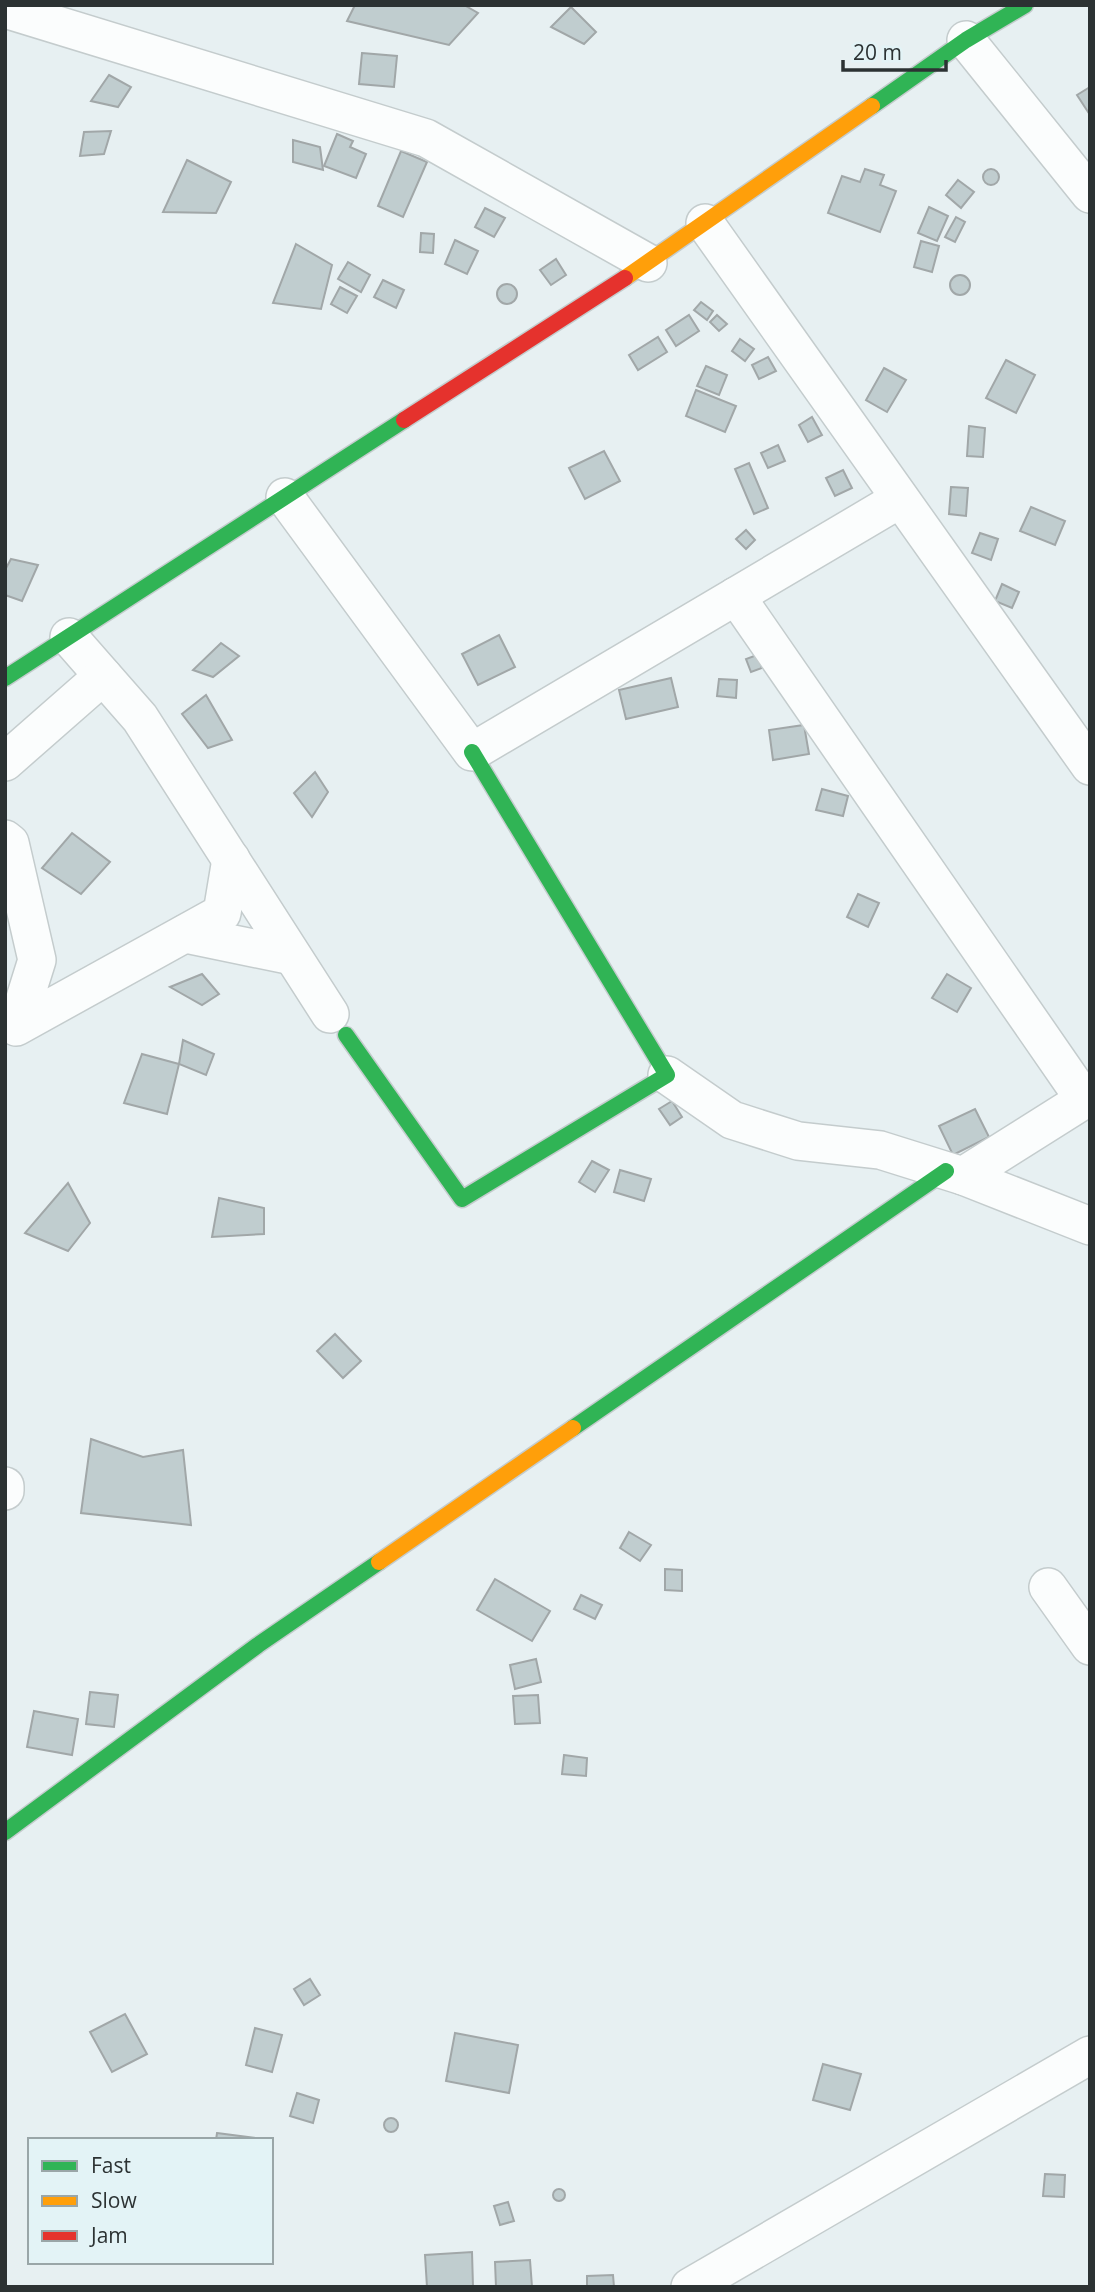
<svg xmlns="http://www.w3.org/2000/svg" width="1095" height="2292" font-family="'Open Sans',sans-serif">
<rect width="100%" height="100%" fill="#e7f0f2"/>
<g fill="#c0cdcf" stroke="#a1a7a8" stroke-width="2">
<path d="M355,5h109l14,8 -29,32 -102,-24z"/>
<path d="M571,7l25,25 -12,12 -33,-17z"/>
<path d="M362,53l35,3 -3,31 -35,-3z"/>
<path d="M109,75l22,12 -13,20 -27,-6z"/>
<path d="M1090,87v28l-13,-20z"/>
<path d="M111,131l-7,23 -24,2 4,-24z"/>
<path d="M337,134l16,7 -3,6 16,7 -10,24 -32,-12z"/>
<path d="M293,140l27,7 3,23 -30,-8z"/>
<path d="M401,151l26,11 -24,55 -25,-11z"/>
<path d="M187,160l44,22 -15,31 -53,-1z"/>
<path d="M865,169l19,6 -4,10 16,6 -16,41 -52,-19 14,-37 18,6z"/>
<circle cx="991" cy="177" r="8"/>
<path d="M958,180l16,12 -13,16 -15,-13z"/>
<path d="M929,207l19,9 -11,25 -19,-8z"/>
<path d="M485,208l20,10 -11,19 -19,-10z"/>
<path d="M956,217l9,5 -10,20 -10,-5z"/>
<path d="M421,233l13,1 -1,19 -13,-1z"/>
<path d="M455,240l23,11 -11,23 -22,-10z"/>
<path d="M921,241l18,5 -7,26 -18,-5z"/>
<path d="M296,244l36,21 -11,44 -48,-6z"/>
<path d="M556,259l10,16 -15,10 -11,-15z"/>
<path d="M348,262l22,13 -9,17 -23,-13z"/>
<circle cx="960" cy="285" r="10"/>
<path d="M383,280l21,10 -8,18 -22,-11z"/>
<circle cx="507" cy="294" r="10"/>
<path d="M340,287l17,9 -10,17 -16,-9z"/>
<path d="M701,302l12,9 -6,9 -13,-10z"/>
<path d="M689,315l10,16 -23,15 -10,-16z"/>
<path d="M717,315l10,9 -8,7 -9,-9z"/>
<path d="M658,337l9,15 -29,18 -9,-15z"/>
<path d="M740,339l14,10 -9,12 -13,-10z"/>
<path d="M768,357l8,14 -17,8 -7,-14z"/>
<path d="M1006,360l29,15 -19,38 -30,-15z"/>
<path d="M706,366l21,9 -8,20 -22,-9z"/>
<path d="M884,368l22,12 -19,32 -21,-12z"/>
<path d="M696,390l40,16 -11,26 -39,-16z"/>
<path d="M812,417l10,18 -14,7 -9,-17z"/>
<path d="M969,426l16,2 -2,29 -16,-1z"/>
<path d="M778,445l7,16 -17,7 -7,-15z"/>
<path d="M604,451l16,30 -35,18 -16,-31z"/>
<path d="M749,463l19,45 -14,6 -19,-45z"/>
<path d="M843,470l9,18 -17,8 -9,-18z"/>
<path d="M951,487l17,1 -2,28 -17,-2z"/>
<path d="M1031,507l34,14 -10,24 -35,-14z"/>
<path d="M746,530l9,10 -9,9 -10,-10z"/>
<path d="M980,533l18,6 -7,21 -19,-7z"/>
<path d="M11,559l27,6 -16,36 -17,-6v-25z"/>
<path d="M1002,584l17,8 -7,16 -17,-7z"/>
<path d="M499,635l16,32 -37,18 -16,-31z"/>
<path d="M221,643l18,13 -26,21 -20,-7z"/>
<path d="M757,655l5,13 -11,4 -5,-13z"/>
<path d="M671,678l7,29 -52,12 -7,-29z"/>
<path d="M719,679l18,1 -1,18 -19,-2z"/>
<path d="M206,695l26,45 -24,8 -26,-34z"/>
<path d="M804,725l5,29 -36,6 -4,-30z"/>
<path d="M315,772l13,20 -16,25 -18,-24z"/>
<path d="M822,789l26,7 -5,20 -27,-6z"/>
<path d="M72,833l38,29 -29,32 -39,-26z"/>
<path d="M858,894l21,9 -11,24 -21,-10z"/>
<path d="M202,974l17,20 -17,11 -32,-18z"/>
<path d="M947,974l24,14 -14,24 -25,-14z"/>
<path d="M183,1040l31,14 -8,21 -27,-11z"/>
<path d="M142,1054l37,10 -12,50 -43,-11z"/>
<path d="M672,1101l10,16 -12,8 -11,-16z"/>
<path d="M975,1109l14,28 -36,18 -14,-29z"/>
<path d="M592,1161l17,9 -14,22 -16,-10z"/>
<path d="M620,1170l31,9 -7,22 -30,-9z"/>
<path d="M68,1183l22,40 -22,28 -43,-18z"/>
<path d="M219,1198l45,10v26l-52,3z"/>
<path d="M335,1334l26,27 -18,17 -26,-27z"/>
<path d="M91,1439l52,18 40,-7 8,75 -110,-12z"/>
<path d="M629,1532l22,13 -11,16 -20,-13z"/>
<path d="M665,1569l17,1v21l-17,-1z"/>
<path d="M495,1579l55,32 -18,30 -55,-31z"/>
<path d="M581,1595l21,10 -7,14 -21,-10z"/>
<path d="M536,1659l5,23 -26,7 -5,-24z"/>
<path d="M90,1692l28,3 -4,32 -28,-3z"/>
<path d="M538,1695l2,28 -25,1 -2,-28z"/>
<path d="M34,1711l44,8 -6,36 -45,-8z"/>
<path d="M564,1755l23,3 -1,18 -24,-2z"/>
<path d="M310,1979l10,16 -16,10 -10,-16z"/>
<path d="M125,2014l22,40 -35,18 -22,-40z"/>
<path d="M255,2028l27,7 -10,37 -26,-7z"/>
<path d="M455,2033l63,12 -9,48 -63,-12z"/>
<path d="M823,2064l38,10 -11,36 -37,-10z"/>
<path d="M297,2093l22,7 -6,23 -23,-7z"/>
<circle cx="391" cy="2125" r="7"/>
<path d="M217,2133l38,5 -1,2h-38z"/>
<path d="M1045,2174l20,1 -1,22 -21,-1z"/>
<circle cx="559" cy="2195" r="6"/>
<path d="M508,2202l6,19 -14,4 -6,-19z"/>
<path d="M472,2252l1,35h-46l-2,-32z"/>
<path d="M530,2260l2,27h-36l-1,-25z"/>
<path d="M613,2275l1,12h-27v-11z"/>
</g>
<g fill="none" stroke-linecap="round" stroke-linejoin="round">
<defs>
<g id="street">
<path d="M5,9l421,129 222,125"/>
<path d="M966,40l124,154"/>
<path d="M705,223l385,543"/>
<path d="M285,497l187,255 428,-253"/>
<path d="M736,596l348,503"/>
<path d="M69,637l71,81 190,296"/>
<path d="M5,762l98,-86"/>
<path d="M5,839l5,4 27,117 -21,67 206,-114 9,-54"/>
<path d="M185,934l107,22"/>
<path d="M667,1075l65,45 66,21 82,9 83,26 127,-80"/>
<path d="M963,1176l127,50"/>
<path d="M5,1486v5"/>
<path d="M1048,1587l42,59"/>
<path d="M690,2287l400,-232"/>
</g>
<g id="fast">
<path d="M872,106l94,-66 59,-35"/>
<path d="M5,678l399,-258"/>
<path d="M346,1035l116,164 205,-124 -195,-323"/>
<path d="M573,1428l373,-257"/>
<path d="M5,1832l253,-187 121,-83"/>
</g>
<g id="slow">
<path d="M625,278l247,-172"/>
<path d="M379,1562l194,-134"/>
</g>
<path id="jam" d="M404,420l221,-142"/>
</defs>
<use href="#street" stroke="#c4cccd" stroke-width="40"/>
<use href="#fast" stroke="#c4cccd" stroke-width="19"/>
<use href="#slow" stroke="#c4cccd" stroke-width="19"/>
<use href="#jam" stroke="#c4cccd" stroke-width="19"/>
<use href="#street" stroke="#fbfdfd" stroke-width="37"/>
<use href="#fast" stroke="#30b455" stroke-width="16"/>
<use href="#slow" stroke="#ff9f0a" stroke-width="16"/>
<use href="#jam" stroke="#e5322d" stroke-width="16"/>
</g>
<rect width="1095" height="2292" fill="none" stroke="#2c3233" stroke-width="14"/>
<rect x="28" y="2138" width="245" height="126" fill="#e3f3f6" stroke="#9aa6a8" stroke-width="2"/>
<rect x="42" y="2161" width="35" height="10" fill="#30b455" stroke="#9aa6a8" stroke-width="2"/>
<text x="91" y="2173" font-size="21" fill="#2c3233">Fast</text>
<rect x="42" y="2196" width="35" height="10" fill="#ff9f0a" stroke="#9aa6a8" stroke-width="2"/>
<text x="91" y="2208" font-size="21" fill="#2c3233">Slow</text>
<rect x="42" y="2231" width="35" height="10" fill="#e5322d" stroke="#9aa6a8" stroke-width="2"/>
<text x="91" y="2243" font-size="21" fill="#2c3233">Jam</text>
<path d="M843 60v10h103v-10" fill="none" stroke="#2c3233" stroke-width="3.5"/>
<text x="853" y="60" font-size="21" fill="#2c3233" stroke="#e3f3f6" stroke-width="5" paint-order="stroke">20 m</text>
</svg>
